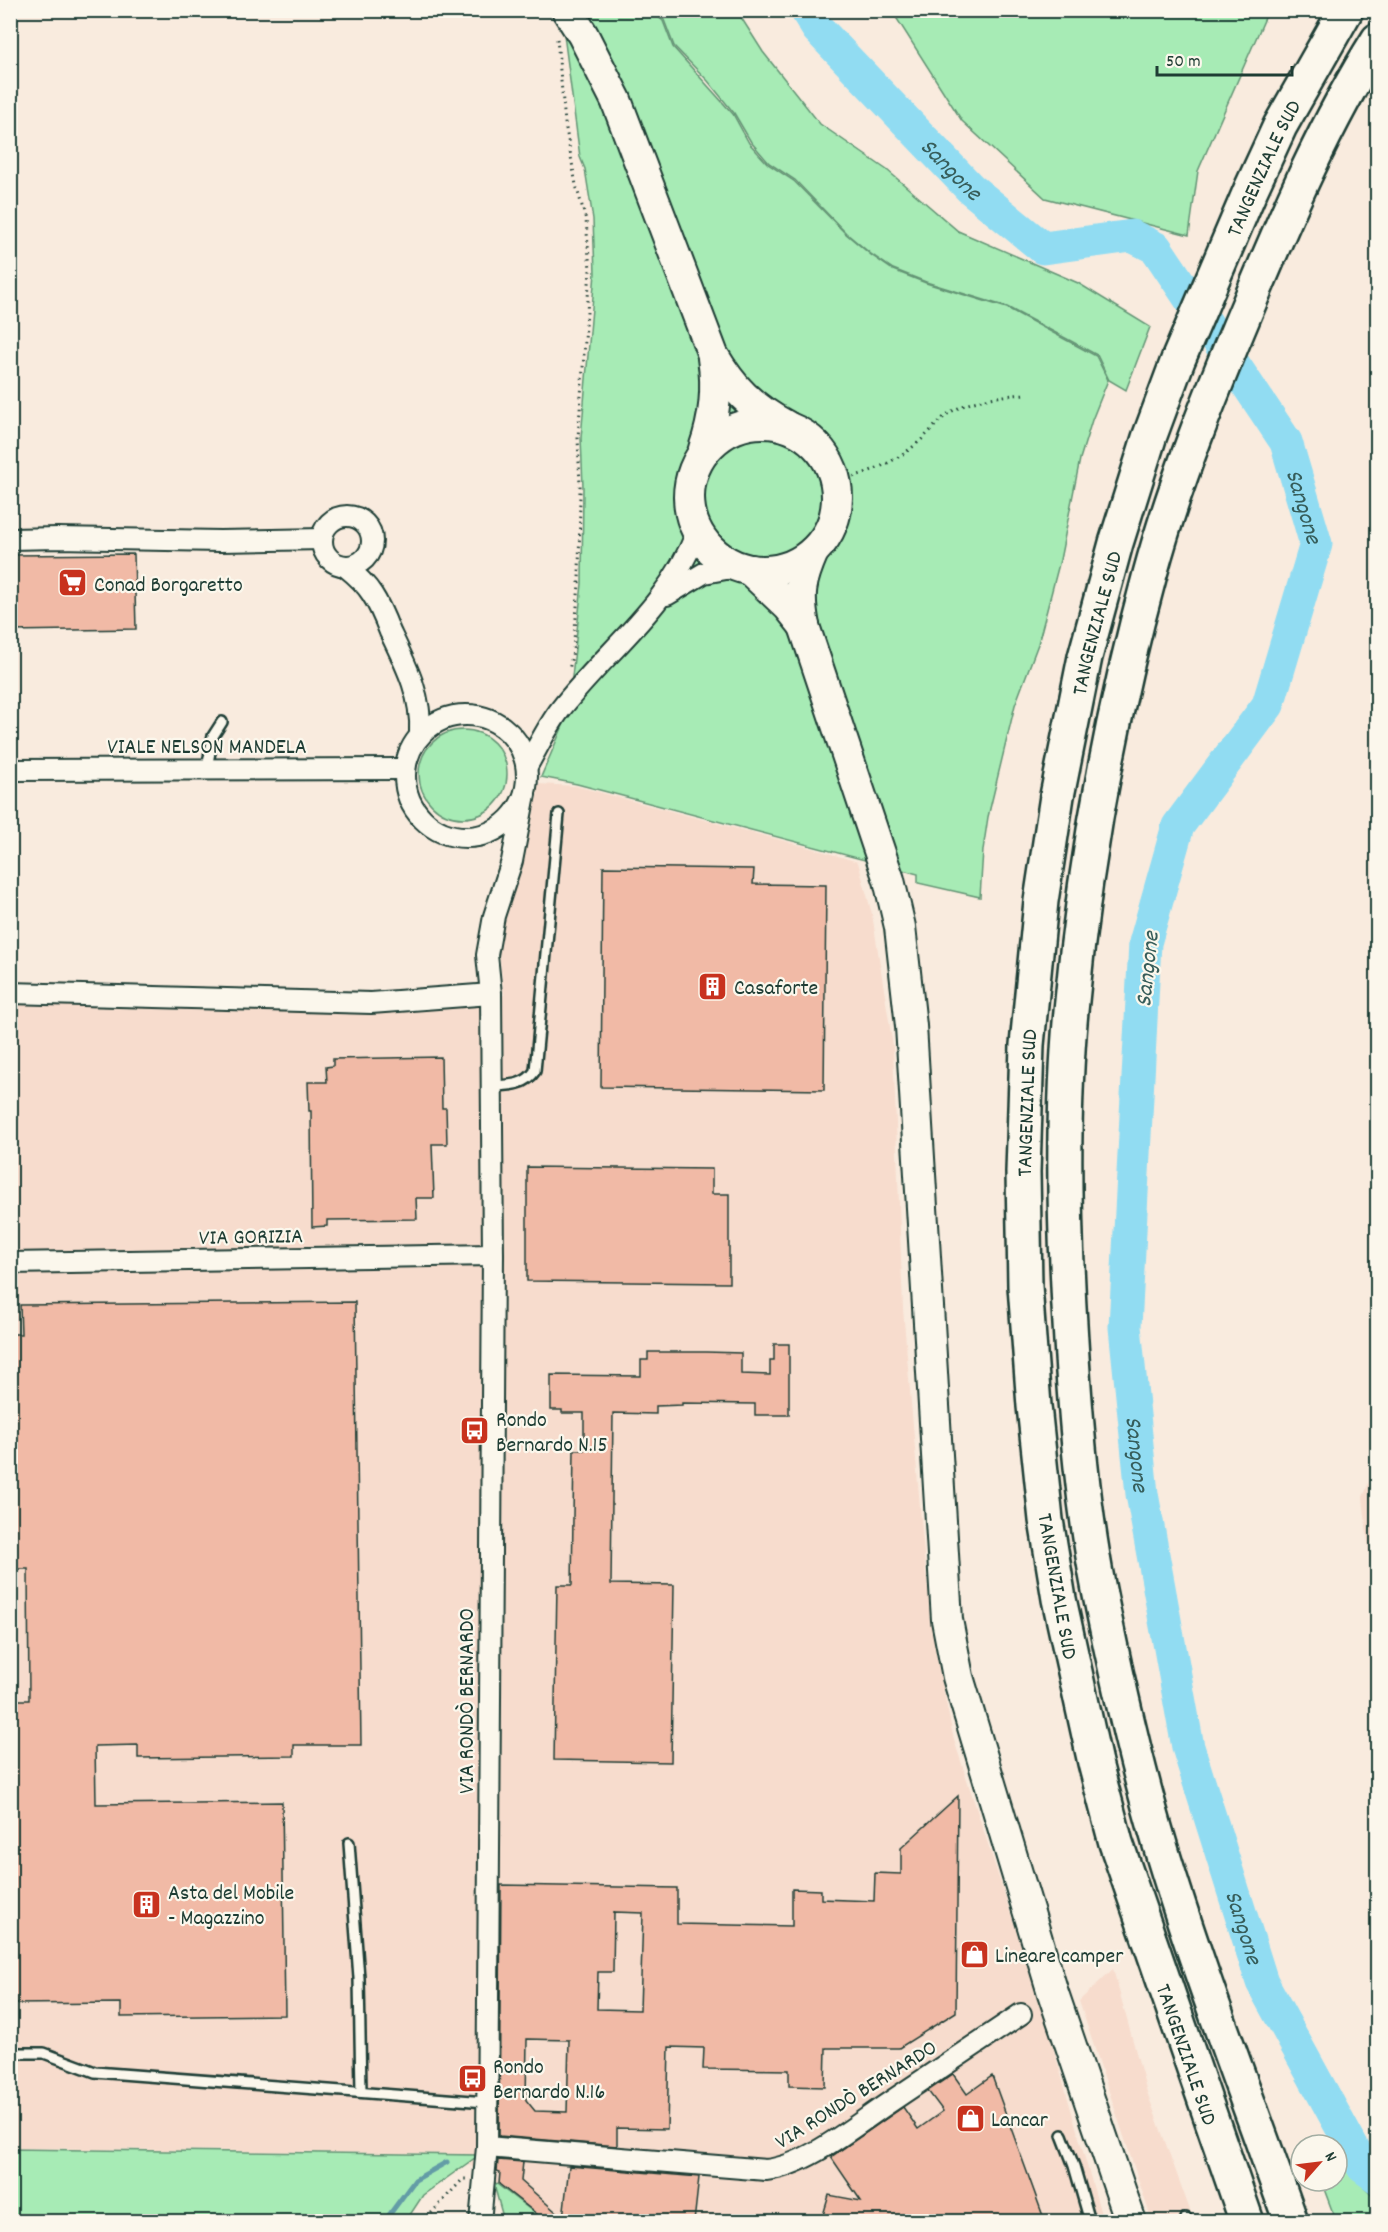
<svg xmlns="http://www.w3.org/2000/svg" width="1388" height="2232" font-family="Dekko,sans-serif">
<rect width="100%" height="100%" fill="#f9ebde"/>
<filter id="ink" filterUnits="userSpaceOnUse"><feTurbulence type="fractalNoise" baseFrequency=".0167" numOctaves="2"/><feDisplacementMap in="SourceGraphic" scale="12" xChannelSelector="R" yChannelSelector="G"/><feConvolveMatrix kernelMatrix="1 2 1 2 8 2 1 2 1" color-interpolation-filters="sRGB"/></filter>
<g filter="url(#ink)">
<g fill="#f7dccd">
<path d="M538,784l38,2 239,63 43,13 14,52 21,132 10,263 22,256 11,90 18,85 89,272 60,209h-558l-77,-57 -1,-10 -456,-6v-1149l362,9 131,-13 -5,-43 4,-37z"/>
<path d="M1377,1463v168l-14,-134z"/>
<path d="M1113,1969l34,123 44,121 -27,8h-12l-73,-220z"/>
</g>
<g fill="#a7ebb5" stroke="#639474" stroke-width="1.5">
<path d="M559,11h92l12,10 10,26 60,67 16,29 19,21 26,17 51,52 26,22 22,15 33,13 81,25 89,48 12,24 -16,40 -12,39 -20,101 -22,84 -23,61 -27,112 -5,33 -3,47 -62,-14v-9l-341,-90 -36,-7 27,-63 14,-130 1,-97 -2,-49 14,-165 -2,-54 -8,-50 -5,-12 -17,-130z"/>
<path d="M653,11h84l26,41 57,72 67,46 71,61 120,52 72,44 -24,63 -17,-10 -12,-25 -28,-15 -62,-33 -81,-25 -33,-13 -22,-15 -25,-21 -51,-53 -26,-17 -18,-21 -17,-29 -26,-32 -34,-35 -10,-26z"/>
<path d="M892,11h376l-70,160 -9,64 -144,-37 -83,-77z"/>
<circle cx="463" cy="774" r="44"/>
<path d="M11,2149l468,6 -56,40 -17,26 -395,1z"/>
<path d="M1337,2152l7,16 33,31v22h-41l-15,-40h16z"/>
<path d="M493,2181l52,40h-41z"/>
</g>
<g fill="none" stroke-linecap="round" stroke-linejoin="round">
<path stroke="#639ca6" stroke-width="5" d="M384,2222l31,-42 32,-18"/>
<path stroke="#91dcf2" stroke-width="33" id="s1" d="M806,10l11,18 153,160 73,60 89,-12 24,12 130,194 30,102 -48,161 -90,121 -33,117 -20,384 17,167 46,253 74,235 101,185 15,11"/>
</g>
<g fill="#f1baa6" stroke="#1f3d34" stroke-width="1.5" fill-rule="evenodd">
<path d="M134,554l2,75 -126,2v-76z"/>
<path d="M603,867l151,2 -1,15 73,1 -2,205 -223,-3z"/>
<path d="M441,1057l1,51h4l1,36h-15l2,54h-18l1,21 -90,1v6l-15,1 -1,-116h-2l-1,-29h19l-1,-15 7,-1v-7z"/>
<path d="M527,1167l185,2v25h17v89l-202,-2z"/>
<path d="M355,1302l6,443h-67v11l-156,2v-13l-43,1 1,58 186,-2 3,213 -164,2v-14l-111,1v-304h19l-1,-131h-15l-3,-66v-169h11l-1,-29z"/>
<path d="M774,1344h15v71h-34v-11l-73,-1v2l-26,1v8l-43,-1 -2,171 63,1 -3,177 -117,-2 3,-175h15l2,-135h10v-37h-22v-3h-11v-35l90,1v-16h7v-8h58l35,1v21l29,1v-15h4z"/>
<path d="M958,1796l-2,216 -57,36h-73l-1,39 -36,-1v-16l-86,-1 1,-21 -35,-1 -2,82 -50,-1v18l-118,-10 2,-251 176,3v36l115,2v-37l29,1v9l53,2 1,-28 26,1v-26zM614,1912l29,1 -3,97 -43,-1 1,-37h15zM527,2039l42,1 -2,72 -32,-1 -9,-11z"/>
<path d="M953,2074l14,20 25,-18 51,140 -30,6h-192l8,-27 32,6 -30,-44 72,-50 15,22 25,-18 -15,-20z"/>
<path d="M498,2160l25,2 -2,19 42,37 6,-52 130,11 -5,45h-147l-48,-38 1,-12 -3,-1z"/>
</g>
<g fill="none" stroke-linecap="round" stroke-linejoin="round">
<defs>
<g id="lane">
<path d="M202,767l6,-4 5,-27 9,-14"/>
<path d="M492,1086c17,-1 33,0 43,-15l24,-257"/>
<path d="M349,1843l10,135 2,114"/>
<path d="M10,2053h34l51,19 391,30"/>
<path d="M1062,2135l12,31 15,52"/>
<path d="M1186,2218l1,4"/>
</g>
<g id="street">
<circle cx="347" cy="541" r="25"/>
<path d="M10,539l48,-1 162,3 102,-2"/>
<path d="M346,567c10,8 19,16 26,27 8,12 13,25 18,38 16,33 32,64 30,101"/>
<path d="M667,595l37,-22 33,-6"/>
<circle cx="466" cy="776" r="61"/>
<path d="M527,766c11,-19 20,-39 33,-56 48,-62 107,-101 137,-178"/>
<path d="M10,770l394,-1"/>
<path d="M10,993l361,10 120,-9"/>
<path d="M10,1263l483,-8"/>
<path d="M487,2147l279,23c40,-4 87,-43 121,-66 44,-30 89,-60 134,-90"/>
<path d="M480,2222l7,-75 6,-892 -2,-261 -4,-39 7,-39 18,-55 13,-67"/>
</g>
<g id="primary">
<path d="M567,10l16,25 33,65 97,255c20,34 38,52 73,71"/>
<circle cx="763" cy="497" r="74"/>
<path d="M704,449c11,-31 14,-59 9,-91"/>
<path d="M813,552c-13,30 -15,42 -9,74l85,254 11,47 11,99 36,594 11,57 95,316 78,229"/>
<path d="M750,570l38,36 16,20"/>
</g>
<g id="highway">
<path id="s2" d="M1247,2222l-131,-379 -21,-80 -36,-164 -13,-79 -12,-114 -9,-120 -2,-114 4,-127 14,-144 16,-105 28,-139 31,-114 33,-105 29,-78 73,-171 29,-63 66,-116"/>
<path d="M1291,2222c-44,-126 -93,-250 -131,-377 -25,-84 -44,-170 -61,-255 -16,-82 -23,-166 -28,-249 -7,-110 -10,-221 0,-330 13,-148 40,-294 79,-437 25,-92 61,-180 98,-268 38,-91 77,-182 130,-266"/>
</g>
</defs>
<use href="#lane" stroke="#1f3d34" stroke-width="14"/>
<use href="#street" stroke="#1f3d34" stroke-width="24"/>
<use href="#primary" stroke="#1f3d34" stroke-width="34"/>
<use href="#highway" stroke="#1f3d34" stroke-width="38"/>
<g stroke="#1f3d34" stroke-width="3" stroke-dasharray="1.5 4.5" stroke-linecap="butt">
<path d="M557,39l8,84 11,62 10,35 4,50 -12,168 2,49 -1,97 -6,67 -4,19"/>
<path d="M836,481c32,-7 61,-19 86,-42 9,-8 17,-19 27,-26 23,-14 50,-17 76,-19"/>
<path d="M423,2222l40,-43h3"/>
</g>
<use href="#lane" stroke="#fbf7ec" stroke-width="9"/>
<use href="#street" stroke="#fbf7ec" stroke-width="20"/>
<use href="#primary" stroke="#fbf7ec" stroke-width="30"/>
<use href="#highway" stroke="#fbf7ec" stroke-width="33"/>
</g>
</g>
<defs>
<symbol id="supermarket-square" viewBox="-11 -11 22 22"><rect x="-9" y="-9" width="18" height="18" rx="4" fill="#c8321e" stroke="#fbf7ec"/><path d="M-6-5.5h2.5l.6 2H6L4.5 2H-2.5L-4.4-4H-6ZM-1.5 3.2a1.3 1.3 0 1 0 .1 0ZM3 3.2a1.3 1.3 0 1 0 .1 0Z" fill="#fff"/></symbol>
<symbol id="building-square" viewBox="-11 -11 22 22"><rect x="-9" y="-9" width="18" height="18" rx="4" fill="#c8321e" stroke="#fbf7ec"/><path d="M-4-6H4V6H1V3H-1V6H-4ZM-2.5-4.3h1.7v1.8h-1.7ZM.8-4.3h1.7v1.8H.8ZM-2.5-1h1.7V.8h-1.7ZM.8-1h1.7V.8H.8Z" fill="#fff"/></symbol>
<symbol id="bus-square" viewBox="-11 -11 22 22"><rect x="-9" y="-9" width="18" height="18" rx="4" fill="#c8321e" stroke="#fbf7ec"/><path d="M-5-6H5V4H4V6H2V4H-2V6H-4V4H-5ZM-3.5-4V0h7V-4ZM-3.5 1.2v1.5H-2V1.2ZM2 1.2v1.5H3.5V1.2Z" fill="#fff"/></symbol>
<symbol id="shop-square" viewBox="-11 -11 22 22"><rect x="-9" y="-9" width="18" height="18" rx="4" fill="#c8321e" stroke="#fbf7ec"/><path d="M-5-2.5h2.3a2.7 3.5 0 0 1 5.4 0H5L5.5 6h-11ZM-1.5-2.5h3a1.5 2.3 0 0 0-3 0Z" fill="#fff"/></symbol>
</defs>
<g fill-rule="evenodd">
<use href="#supermarket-square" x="56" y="566" width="33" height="33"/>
<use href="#building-square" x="696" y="970" width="33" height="33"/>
<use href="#bus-square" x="458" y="1414" width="33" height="33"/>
<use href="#building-square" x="130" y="1888" width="33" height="33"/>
<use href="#shop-square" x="958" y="1938" width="33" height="33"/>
<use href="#bus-square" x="456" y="2062" width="33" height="33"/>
<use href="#shop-square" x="954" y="2102" width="33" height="33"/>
</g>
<g text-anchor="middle" stroke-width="4.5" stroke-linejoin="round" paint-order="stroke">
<g font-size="22" fill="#1f3d34" stroke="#fbf7ec">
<text dy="8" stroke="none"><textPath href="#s2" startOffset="2122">TANGENZIALE SUD</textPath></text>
<text dy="8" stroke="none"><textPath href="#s2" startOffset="1636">TANGENZIALE SUD</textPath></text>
<text x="207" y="753">VIALE NELSON MANDELA</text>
<text dy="8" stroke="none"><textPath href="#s2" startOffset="1150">TANGENZIALE SUD</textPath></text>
<text transform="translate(251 1235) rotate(-1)" y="8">VIA GORIZIA</text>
<text transform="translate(1059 1586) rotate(80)" y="8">TANGENZIALE SUD</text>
<text transform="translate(465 1701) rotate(-90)" y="8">VIA RONDÒ BERNARDO</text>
<text transform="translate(1188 2054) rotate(71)" y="8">TANGENZIALE SUD</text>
<text transform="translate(855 2093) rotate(-32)" y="8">VIA RONDÒ BERNARDO</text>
</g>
<g font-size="22" fill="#1f3d34" stroke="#fbf7ec" text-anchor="start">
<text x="94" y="591">Conad Borgaretto</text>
<text x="734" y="994">Casaforte</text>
<text x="496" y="1426">Rondo<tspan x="496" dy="25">Bernardo N.15</tspan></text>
<text x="168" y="1899">Asta del Mobile<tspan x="168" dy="25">- Magazzino</tspan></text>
<text x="995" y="1962">Lineare camper</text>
<text x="493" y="2073">Rondo<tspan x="493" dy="25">Bernardo N.16</tspan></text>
<text x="991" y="2126">Lancar</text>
</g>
<g font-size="24" font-style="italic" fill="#365d5a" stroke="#fbf7ec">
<text dy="8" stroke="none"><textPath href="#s1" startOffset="216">Sangone</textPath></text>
<text dy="8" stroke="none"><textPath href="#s1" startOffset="754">Sangone</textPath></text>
<text transform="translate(1146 969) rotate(-84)" y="8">Sangone</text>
<text dy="8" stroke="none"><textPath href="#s1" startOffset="1746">Sangone</textPath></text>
<text dy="8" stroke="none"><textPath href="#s1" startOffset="2232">Sangone</textPath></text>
</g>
</g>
<rect width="1388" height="2232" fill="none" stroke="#fbf7ec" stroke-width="36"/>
<rect x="18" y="18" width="1352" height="2196" fill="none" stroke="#1f3d34" stroke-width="2" filter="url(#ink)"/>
<g transform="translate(1319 2163) rotate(62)"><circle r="28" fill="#fbf7ec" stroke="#a3ada2" stroke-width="1.5"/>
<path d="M0-4.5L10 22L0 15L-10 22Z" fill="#c8321e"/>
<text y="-9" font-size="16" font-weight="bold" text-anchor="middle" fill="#1f3d34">N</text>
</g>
<path d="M1157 66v9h135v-9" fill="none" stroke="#1f3d34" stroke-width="3"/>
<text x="1166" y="66" font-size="18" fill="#1f3d34" stroke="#fbf7ec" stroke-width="4.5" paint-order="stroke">50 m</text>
</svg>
